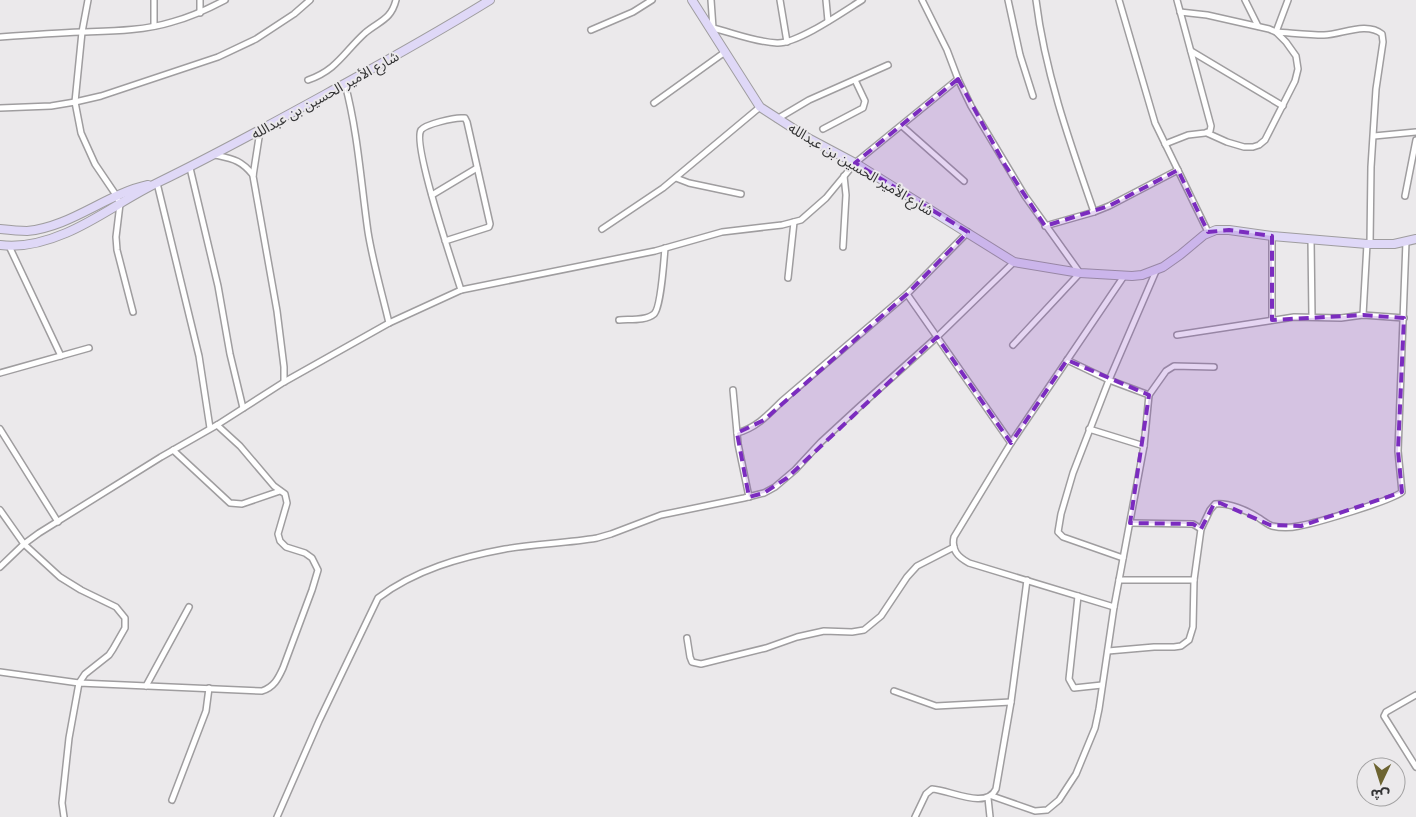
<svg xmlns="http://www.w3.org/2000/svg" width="1416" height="817" font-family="Mulish,'Noto Sans Arabic',sans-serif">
<rect width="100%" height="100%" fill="#ebe9eb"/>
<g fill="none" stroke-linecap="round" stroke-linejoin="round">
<defs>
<g id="street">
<path d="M88,0l-6,32 -7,70 6,31 14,31 21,31 4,9 -4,33 1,13 16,62"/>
<path d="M154,0v26"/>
<path d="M711,0l2,28"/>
<path d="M780,0l7,42"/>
<path d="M826,0l2,21"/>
<path d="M922,0l25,50 11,29 13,27 54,90 55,77 -67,72"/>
<path d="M1008,0l12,55 13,41"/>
<path d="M1036,0c9,73 34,143 58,212"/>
<path d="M1119,0l36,123 53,109"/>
<path d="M1245,0l13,26"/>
<path d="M1180,12l27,3 62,14 7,3c16,1 32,3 48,3 17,0 42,-14 58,-1l1,8 -7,47 -5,78 -1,77"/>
<path d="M200,13v-13"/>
<path d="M709,27c22,5 45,15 68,16 20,1 66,-31 85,-43"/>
<path d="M591,30l42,-18 19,-12"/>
<path d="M0,37c27,-2 54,-4 81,-5 30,-1 62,-1 91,-10 19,-5 36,-13 53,-22"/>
<path d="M1191,51l92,55"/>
<path d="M308,80c29,-10 36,-28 57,-47 14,-12 26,-13 31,-33"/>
<path d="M345,84c13,49 16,99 23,148 5,31 14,61 21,91"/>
<path d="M654,103l71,-51"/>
<path d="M0,108l51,-2 24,-4 26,-6 117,-39 38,-18 38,-25 16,-14"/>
<path d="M777,119l32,-19 79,-35"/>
<path d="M902,126l62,55"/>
<path d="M823,129l40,-21 2,-7 -10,-21"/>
<path d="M260,131l-7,45 24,135 7,56v15"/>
<path d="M1207,133l20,9 17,5h9l6,-2 6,-5 30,-59 3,-12 -2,-13 -10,-14 -10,-10 12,-32"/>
<path d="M1374,136l42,-4"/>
<path d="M1165,144l23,-9 17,-2 5,-2 1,-5 -34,-126"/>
<path d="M215,155c18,4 26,5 38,20"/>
<path d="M190,168l28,118 12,68 13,54"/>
<path d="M676,178l13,5 52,11"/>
<path d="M157,183l42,173 11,72"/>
<path d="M432,195l45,-27"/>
<path d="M1405,196l11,-56"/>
<path d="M1045,226l49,-14 15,-6 69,-36"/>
<path d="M602,229l61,-41 97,-81"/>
<path d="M1272,236v84"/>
<path d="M1311,240l1,77"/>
<path d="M445,241l44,-14 1,-3 -23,-102 -2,-4h-4c-8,0 -35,6 -40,12 -9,14 33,138 40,160"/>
<path d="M9,246l52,110"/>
<path d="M843,247l3,-52 -2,-19"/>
<path d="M788,278l6,-56"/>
<path d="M907,294l104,149"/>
<path d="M1363,315l4,-71"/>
<path d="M619,320c10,-1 27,1 35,-6 7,-6 10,-55 11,-66"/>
<path d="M1177,335l117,-18 47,1 22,-3 41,3"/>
<path d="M1067,360l42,20 -36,93 -12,41 -3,18 5,5 60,21"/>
<path d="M0,373l89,-25"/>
<path d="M733,390l5,54 11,53"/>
<path d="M1149,395l-40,-15 47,-109"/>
<path d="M0,429l58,93"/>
<path d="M1089,429l55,17"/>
<path d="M737,433c19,-5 31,-18 45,-32l125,-107 61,-62"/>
<path d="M173,450l57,53 12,1 38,-13"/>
<path d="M0,510l24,34 36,33 21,13 35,17 9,11v10l-12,21 -4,6 -24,19 -6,9 -79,-11"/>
<path d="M1130,523l63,1 8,5"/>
<path d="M0,567l24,-23 15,-11 122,-76 56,-32 67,-43 105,-59 72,-33 194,-39 67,-19 60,-7 19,-5 25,-22 29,-35 103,-84"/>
<path d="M1119,580h75"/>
<path d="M1078,596l-9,83 5,9 28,-3"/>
<path d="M1114,607l-145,-44c-11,-6 -18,-13 -15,-26l57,-94 113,-167"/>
<path d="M687,638l3,19 2,5 9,2 65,-16 31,-11 27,-6 28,1 12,-2 17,-14 26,-39 10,-11 37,-19"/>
<path d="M1108,651l46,-4h20l7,-1 8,-6 4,-13 1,-47 7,-51 9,-19 5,-6c13,-2 33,7 44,14 4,3 8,6 13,8 9,2 18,2 27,0 17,-3 92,-25 103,-34l-4,-41 8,-209"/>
<path d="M146,686l43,-79"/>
<path d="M894,691l42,15 75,-4"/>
<path d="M1416,695l-30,17 -2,4 32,51"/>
<path d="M992,796l43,15 12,-1 12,-10 17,-26 19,-46 4,-19 15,-102 30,-161 5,-51 17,-24 8,-5 40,1"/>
<path d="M988,798l2,19"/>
<path d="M172,800l34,-89 3,-23"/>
<path d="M64,817l-2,-14 7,-65 10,-55 183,8c12,-4 16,-12 21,-23l29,-78 6,-20 -6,-12 -7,-5 -19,-6 -6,-6 -2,-7 9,-31 -2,-9 -11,-8 -34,-40 -23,-21"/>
<path d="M277,817l42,-96 59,-123c37,-28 83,-41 127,-49 31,-5 62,-6 92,-11l14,-4 50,-19 83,-17 20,-5 11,-6 20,-17 26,-28 38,-35 78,-70 77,-75"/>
<path d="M915,817l11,-23 6,-5c18,1 54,21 64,0l15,-87 16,-122"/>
</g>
<g id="secondary">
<path d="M692,0l68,107 48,31 47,25 159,99 66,11 52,3 10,-1 21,-8 17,-12 24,-20 12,-5h13l43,6 95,8h27l22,-5"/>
<path d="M0,229c9,1 18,2 27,2 44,-4 79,-37 121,-46"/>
<path d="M0,245c23,3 45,-3 66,-12 33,-14 61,-36 93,-51 64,-31 125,-65 187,-99 49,-27 97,-54 144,-83"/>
</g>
</defs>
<use href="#street" stroke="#9f9d9f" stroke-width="8"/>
<use href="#secondary" stroke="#9f9d9f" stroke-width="10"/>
<use href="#street" stroke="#fff" stroke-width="5"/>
<use href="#secondary" stroke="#dfd8f7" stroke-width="8"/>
</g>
<path fill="#7b2cbf" fill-opacity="0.2" stroke="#7b2cbf" stroke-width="4" stroke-dasharray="10 6" stroke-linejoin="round" d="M958,79l47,86 40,61 64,-20 69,-36 30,62 21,-2 43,6v84l91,-5 41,3 -6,133 4,41 -101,34 -31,-1 -50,-22 -6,1 -13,25 -8,-5 -63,-1 19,-128 -82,-35 -56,83 -74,-106 -150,141 -23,15 -15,4 -12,-64 27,-13 143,-126 61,-62 -113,-69z"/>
<g text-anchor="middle" stroke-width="4" stroke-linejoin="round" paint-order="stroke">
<g font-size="14" fill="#343435" stroke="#ebe9eb">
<text transform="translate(325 95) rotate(-29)" y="5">شارع الأمير الحسين بن عبدالله</text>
<text transform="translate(861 169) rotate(31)" y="5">شارع الأمير الحسين بن عبدالله</text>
</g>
</g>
<g transform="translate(1381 782) rotate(184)"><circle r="24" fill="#ebe9eb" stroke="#a2a1a2"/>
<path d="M0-4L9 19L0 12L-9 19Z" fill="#6d6431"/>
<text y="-8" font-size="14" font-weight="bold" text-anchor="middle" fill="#343435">ش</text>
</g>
</svg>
